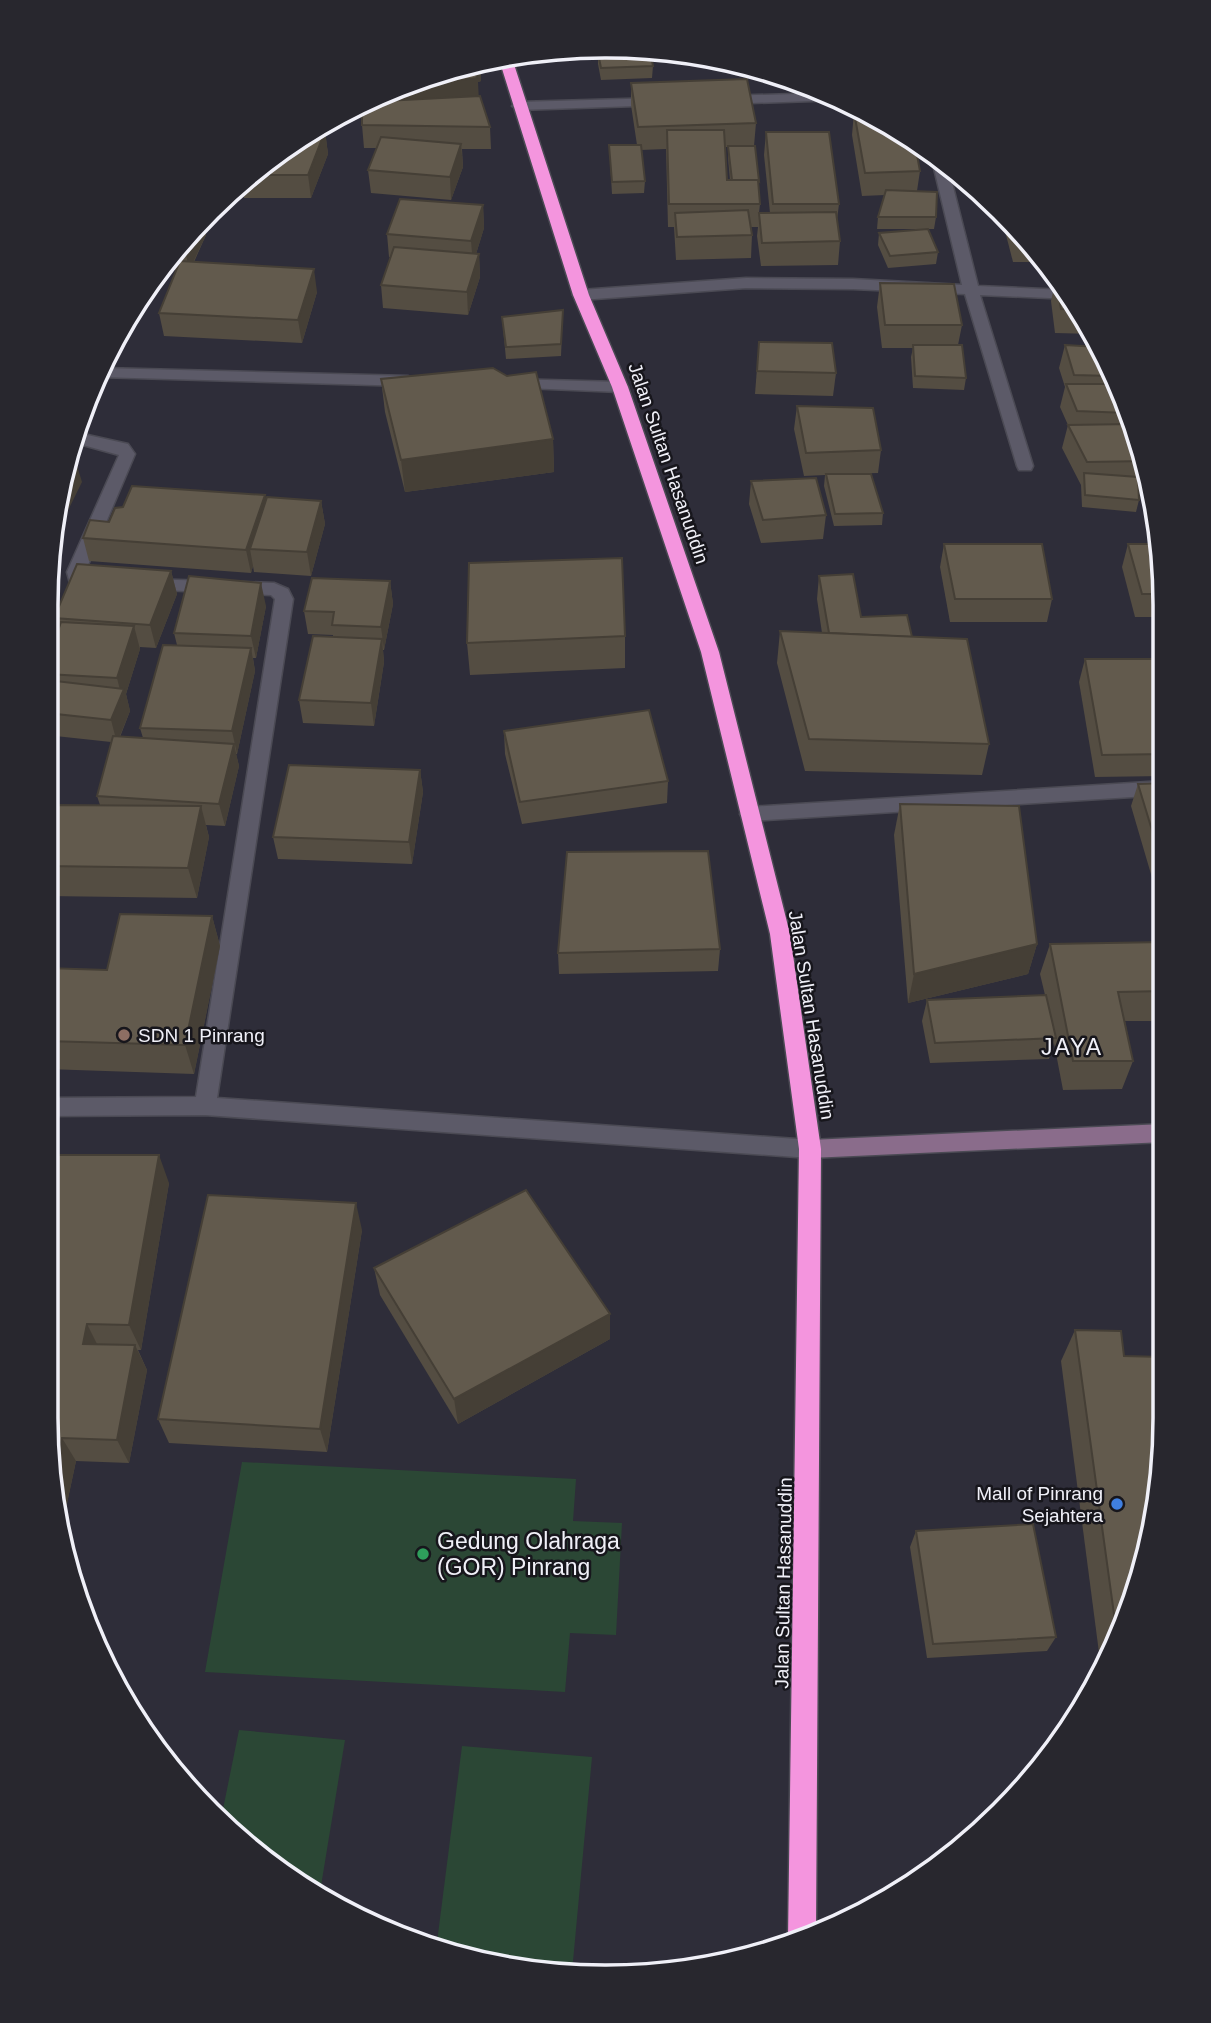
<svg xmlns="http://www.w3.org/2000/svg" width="1211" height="2023" font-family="Arial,sans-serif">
<rect width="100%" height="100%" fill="#2e2d39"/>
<g fill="#2b4735">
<path d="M242,1462l334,17 -3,42 49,2 -6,112 -46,-2 -5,59 -360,-20z"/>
<path d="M239,1730l106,10 -25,152 -55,-30 -44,-43z"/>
<path d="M462,1746l130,11 -20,215 -136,-22z"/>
</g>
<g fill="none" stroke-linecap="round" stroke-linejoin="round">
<defs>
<g id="street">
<path d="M829,93l13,7 -119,4 -7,-4 7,-4z"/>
<path d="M660,98l5,1v6l-146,5 -7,-4 7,-4z"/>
<path d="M936,157l12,10 30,119 87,4 6,9 -91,-4 53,171 -2,4h-12l-2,-4 -52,-172 -112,-5 -107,-1 -165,12 -8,-5 8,-5 165,-12 107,1 109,6 -30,-125z"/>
<path d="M103,368l305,8 8,5 -8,5 -309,-9z"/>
<path d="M510,379l110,3 8,5 -8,5 -116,-5 -2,-3z"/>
<path d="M74,432l54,12 7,10 -50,118v4l11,7 -9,6 -17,-6 -3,-11 52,-117 -47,-13z"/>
<path d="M147,579l127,4 14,6 5,10 -76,499 593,42 8,2 3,7 -3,7 -8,2 -605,-43 -159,1v-18l150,-1 79,-498 -4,-4 -130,-6 -3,-4 3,-4z"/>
<path d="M1164,781v14l-414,26 -7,-2 -3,-5 3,-5 7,-2z"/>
</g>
<path id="secondary" d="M1164,1124v18l-354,16 -8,-2 -3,-7 3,-7 8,-2z"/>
<path id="highway" d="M511,55l78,240 39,92 91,265 71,282 31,215 -5,782 -26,14 -2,-6 11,-790 -29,-215 -69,-282 -89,-265 -39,-92 -75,-239z"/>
</defs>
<use href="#street" stroke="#4b4a54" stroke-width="3"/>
<use href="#secondary" stroke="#4b4a54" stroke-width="3"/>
<use href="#highway" stroke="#4b4a54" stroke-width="3"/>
<use href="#street" fill="#5c5a68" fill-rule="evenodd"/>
<use href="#secondary" fill="#8a6c8b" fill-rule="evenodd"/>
<use href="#highway" fill="#f495de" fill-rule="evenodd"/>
</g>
<g fill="#544d42" fill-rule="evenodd">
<path d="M598,53l55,13 -1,12 -51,2 -3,-16z"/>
<path d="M685,53l29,3 -1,8h-27z"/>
<path d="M726,60l35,10h-35z"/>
<path d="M480,61l1,20 -3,1v15l12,30 1,22h-29l1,18 -12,33 -80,-7 -3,-23 9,-22h-13l-2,-23v-11l-23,2 53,-28z"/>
<path d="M631,83l125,40 -2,23 6,58 -1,9h11l-6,-58 2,-23 73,72 -2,16 3,21 -2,24 -77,1 -4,-30 1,-9h-7l1,8 -1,23 -75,2 -2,-33h-6l-2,-78 -25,1 4,31 -1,12 -32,1 -3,-49h28l-6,-40zM725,147h3v11l2,22h-3z"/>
<path d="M854,112l66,59 -3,20 19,26 -2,12h-6l10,23 -2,12 -48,4 -10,-23 1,-12 46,-4h-48l1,-12 7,-22 -23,1 -10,-61z"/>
<path d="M325,131l3,23 -17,44h-67l-2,-15 53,-43z"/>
<path d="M483,205l1,23 -8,26h3l1,23 -12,38 -85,-7 -2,-23 10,-28h-2l-2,-23z"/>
<path d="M203,217l3,18 -12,27 123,30 -15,51 -138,-7 -5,-23 17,-43 -15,-1z"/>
<path d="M1007,219l19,17 19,26h-32l-8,-31z"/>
<path d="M1056,278l35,48 3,8 -39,-1 -4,-32z"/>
<path d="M880,283l82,42 -4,20 8,33 -2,12 -51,-2 -2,-31 2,-9h-31l-5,-41z"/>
<path d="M563,310l-2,46 -55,3 -4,-42z"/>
<path d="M759,342l77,31 -3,23 -78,-2z"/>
<path d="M1065,345l34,2 47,113 4,24h-12l1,16 -3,12 -54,-5 -1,-22 -19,-37 6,-23 -8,-18 5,-20 -6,-19z"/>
<path d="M381,379l172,60 1,33 -149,20 -20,-80z"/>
<path d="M797,406l84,44 -3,23 -35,1 40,39 -1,12 -48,1 -10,-40 1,-11 -21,1 -10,-47z"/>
<path d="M751,481l75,34 -3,24 -62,4 -12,-39z"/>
<path d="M265,495l1,5 55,1 4,23 -14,52 -57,-4 -1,-6 -2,7 -162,-12 -6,-23 26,-16z"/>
<path d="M944,544l108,55 -5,23h-97l-10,-55z"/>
<path d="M1128,544l36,24v49h-29l-13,-50z"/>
<path d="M171,571l6,23 -21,54 -16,-1v2l-14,45 4,17 -10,26 23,1 -3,-10 37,-83 -3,-12 92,-27 -10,52h-3l2,13 -18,83h-1l3,12 -14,60 -19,-1 3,12 -12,61 -151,-2v-91h54l-3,-9 14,-54 -65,-7 1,-72 11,-32 -4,-13z"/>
<path d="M819,576l42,41 51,20 77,107 -7,31 -177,-4 -28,-108 3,-32 42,2 -5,-34z"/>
<path d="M390,581l3,23 -9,46h-1l1,12 -10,64 -71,-3 -4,-23 34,-63v-2l-25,-1 -4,-23z"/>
<path d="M625,636v32l-155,7 -3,-32z"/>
<path d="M1085,659h79v117l-69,1 -16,-95z"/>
<path d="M504,731l164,50 -1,22 -145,21 -17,-70z"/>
<path d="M420,770l3,22 -11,72 -134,-5 -5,-22z"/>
<path d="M1164,783v238h-39l8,40 -11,28 -59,1 -9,-47 -5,16 -119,4 -8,-42 5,-21 118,-5 -5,-21 10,-30 113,-2 -10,-41 8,-20h-8l-22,-75 7,-22z"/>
<path d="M900,804l137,140 -9,30 -120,29 -14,-168z"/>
<path d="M212,916l8,30 -26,128 -148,-5v-101l61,2z"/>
<path d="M720,949l-2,22 -159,3 -1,-21z"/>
<path d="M46,1155l123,28 -28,167h-3l9,20 -18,93 -53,-2 -13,61 -17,-104z"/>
<path d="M362,1230l-35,222 -158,-9 -11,-24z"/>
<path d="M374,1268l236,71 -152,85 -78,-129z"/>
<path d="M1075,1330l49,26 12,242 -35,70 -40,-307z"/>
<path d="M916,1531l140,106 -9,14 -120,7 -17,-111z"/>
</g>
<g fill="#453f36">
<path d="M480,61l1,20 -3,1 1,19 -140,15 53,-28z"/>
<path d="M325,131l3,23 -17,44 -3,-23z"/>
<path d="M461,144l2,23 -12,33 -1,-23z"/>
<path d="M483,205l1,23 -11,36 -2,-23z"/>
<path d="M203,217l3,18 -17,36 -4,-23 9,-20z"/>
<path d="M479,254l1,23 -12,38 -1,-23z"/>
<path d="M314,269l3,23 -15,51 -4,-23z"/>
<path d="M553,439l1,33 -149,20 -4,-32z"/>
<path d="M75,459l7,23 -30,61 12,-62z"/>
<path d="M265,495l4,23 -19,31 3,17 -2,7 -5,-23z"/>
<path d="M321,501l4,23 -14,52 -4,-24z"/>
<path d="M171,571l6,23 -21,54 -6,-23z"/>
<path d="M390,581l3,23 -9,46 -3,-23z"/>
<path d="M261,583l5,23 -10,52 -5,-22z"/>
<path d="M134,626l6,23 -14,45 4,17 -13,32 -6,-23 10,-26 -4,-16z"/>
<path d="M382,639l2,23 -10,64 -3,-23z"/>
<path d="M251,648l4,23 -18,83 -5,-23z"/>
<path d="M234,744l5,22 -14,60 -6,-22z"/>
<path d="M420,770l3,22 -11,72 -3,-22z"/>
<path d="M201,806l8,31 -12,61 -9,-30z"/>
<path d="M212,916l8,30 -26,128 -9,-29z"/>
<path d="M1037,944l-9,30 -120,29 6,-29z"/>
<path d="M159,1155l10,28 -28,167 -12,-25z"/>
<path d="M356,1203l6,27 -35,222 -7,-23z"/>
<path d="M610,1314v25l-152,85 -4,-25z"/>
<path d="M87,1324l13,26 -17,-6z"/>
<path d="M135,1345l12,25 -18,93 -12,-23z"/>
<path d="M62,1438l14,23 -13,61 -8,-50z"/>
</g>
<g fill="#625a4d" stroke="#453f36" stroke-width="2">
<path d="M650,50l3,16 -52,2 -3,-15z"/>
<path d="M473,63l4,15 -82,9z"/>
<path d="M747,79l9,44 -118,4 -7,-44z"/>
<path d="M480,96l10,31 -128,-2v-21l3,-2z"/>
<path d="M854,112h11l49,27 6,32 -55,2z"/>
<path d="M313,130l12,1 -17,44h-56l43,-35z"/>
<path d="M667,130h57l3,50h31l2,24h-91z"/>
<path d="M766,132h63l10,72h-66z"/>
<path d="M381,137l80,7 -11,33 -82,-7z"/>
<path d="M609,145h32l4,36 -33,1z"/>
<path d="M728,146h27l4,35 -1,-1h-26z"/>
<path d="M886,190l51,2 -1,25h-58z"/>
<path d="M400,199l83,6 -12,36 -84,-7z"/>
<path d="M748,210l4,25 -75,2 -2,-24z"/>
<path d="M836,212l4,29 -78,2 -3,-30z"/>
<path d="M1014,225l12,11 2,3h-11z"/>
<path d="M194,228l-9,20h-7z"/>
<path d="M928,229l10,23 -48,4 -11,-23z"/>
<path d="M394,247l85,7 -12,38 -86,-7z"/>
<path d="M180,261l134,8 -16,51 -139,-7z"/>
<path d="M1056,278l23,32 -18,-1z"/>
<path d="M880,283l74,1 8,41h-77z"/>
<path d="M563,310l-2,34 -55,3 -4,-30z"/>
<path d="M759,342l73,1 4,30 -79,-2z"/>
<path d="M913,345h49l4,33 -51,-2z"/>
<path d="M1065,345l34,2 12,29 -37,-1z"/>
<path d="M493,368l14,8 29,-4 17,67 -152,21 -20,-81z"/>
<path d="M1066,384h49l12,29 -50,-2z"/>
<path d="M797,406l76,2 8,42 -75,3z"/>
<path d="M1131,424l15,37 -59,1 -19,-37z"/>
<path d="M69,458l6,1 -11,22z"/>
<path d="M1084,473l54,4 1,23 -54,-5z"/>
<path d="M826,474h45l12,39 -48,1z"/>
<path d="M816,478l10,37 -63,5 -12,-39z"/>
<path d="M132,486l133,9 -19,55 -163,-12 7,-18 19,2 6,-14 8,-1z"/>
<path d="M267,497l54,4 -14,51 -57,-3z"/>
<path d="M944,544h98l10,55h-97z"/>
<path d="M1128,544h32l4,24v26h-22z"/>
<path d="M622,558l3,78 -158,7 2,-80z"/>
<path d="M77,564l94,7 -21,54 -96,-7z"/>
<path d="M853,574l8,43 46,-2 5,22 -83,-4 -10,-57z"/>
<path d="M189,576l72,7 -10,53 -77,-3z"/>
<path d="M312,578l78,3 -9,46 -49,-2 2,-13 -30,-1z"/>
<path d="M61,622l73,4 -17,52 -70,-4v-11z"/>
<path d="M780,631l187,8 22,105 -180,-5z"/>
<path d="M313,636l69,3 -11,64 -72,-3z"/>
<path d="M163,645l88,3 -19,83 -92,-3z"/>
<path d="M1085,659h79v95l-62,1z"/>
<path d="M47,680l77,9 -13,31 -64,-7z"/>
<path d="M649,710l19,71 -148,21 -16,-71z"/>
<path d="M113,736l121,8 -15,60 -122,-8z"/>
<path d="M289,765l131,5 -11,72 -136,-5z"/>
<path d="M1164,783v76l-3,1 -23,-76z"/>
<path d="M900,804l119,2 18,138 -123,30z"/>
<path d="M46,805l155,1 -13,62 -142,-2z"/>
<path d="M708,851l12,98 -162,4 9,-101z"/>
<path d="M120,914l92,2 -27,129 -139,-4v-73l61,2z"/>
<path d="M1164,942v49l-46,1 15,69h-60l-23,-117z"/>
<path d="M1046,995l10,43 -121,5 -8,-43z"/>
<path d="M46,1155h113l-30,170 -42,-1 -4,20 52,1 -18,95 -55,-2 -7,34 -9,-54z"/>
<path d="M526,1190l84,124 -156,85 -80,-131z"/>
<path d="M208,1195l148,8 -36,226 -162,-10z"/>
<path d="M1075,1330l46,1 3,25 40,1v98l-28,143 -19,38z"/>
<path d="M1033,1524l23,113 -123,7 -17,-113z"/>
</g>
<circle fill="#8d6e63" stroke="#17161c" stroke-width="2.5" cx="124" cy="1035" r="7"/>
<circle fill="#3f7fe0" stroke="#17161c" stroke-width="2.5" cx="1117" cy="1504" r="7"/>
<circle fill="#2e9e5b" stroke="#17161c" stroke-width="2.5" cx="423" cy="1554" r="7"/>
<g text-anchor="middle" stroke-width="5" stroke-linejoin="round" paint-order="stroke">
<g font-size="19" fill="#f0f0f8" stroke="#17161c">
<text transform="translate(669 463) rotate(71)" y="7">Jalan Sultan Hasanuddin</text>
<text transform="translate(812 1015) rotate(81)" y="7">Jalan Sultan Hasanuddin</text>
<text transform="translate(783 1583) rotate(-89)" y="7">Jalan Sultan Hasanuddin</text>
</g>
<g font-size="19" fill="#f0f0f8" stroke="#17161c" text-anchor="start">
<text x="138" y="1042">SDN 1 Pinrang</text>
<text x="1103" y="1500" text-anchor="end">Mall of Pinrang<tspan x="1103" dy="22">Sejahtera</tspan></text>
</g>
<g font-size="23" letter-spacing="2" fill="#f0f0f8" stroke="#17161c">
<text x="1072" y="1055">JAYA</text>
</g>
<g font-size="23" fill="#f0f0f8" stroke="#17161c" text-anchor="start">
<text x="437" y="1549">Gedung Olahraga<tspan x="437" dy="26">(GOR) Pinrang</tspan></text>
</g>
</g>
<path d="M0 0H1211V2023H0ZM605 58H606A547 547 0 0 1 1153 605V1418A547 547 0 0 1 606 1965H605A547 547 0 0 1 58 1418V605A547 547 0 0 1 605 58Z" fill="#28272e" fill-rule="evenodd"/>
<path fill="none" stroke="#f0f0f8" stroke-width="3.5" d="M605 58H606A547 547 0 0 1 1153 605V1418A547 547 0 0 1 606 1965H605A547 547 0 0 1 58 1418V605A547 547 0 0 1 605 58Z"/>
</svg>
